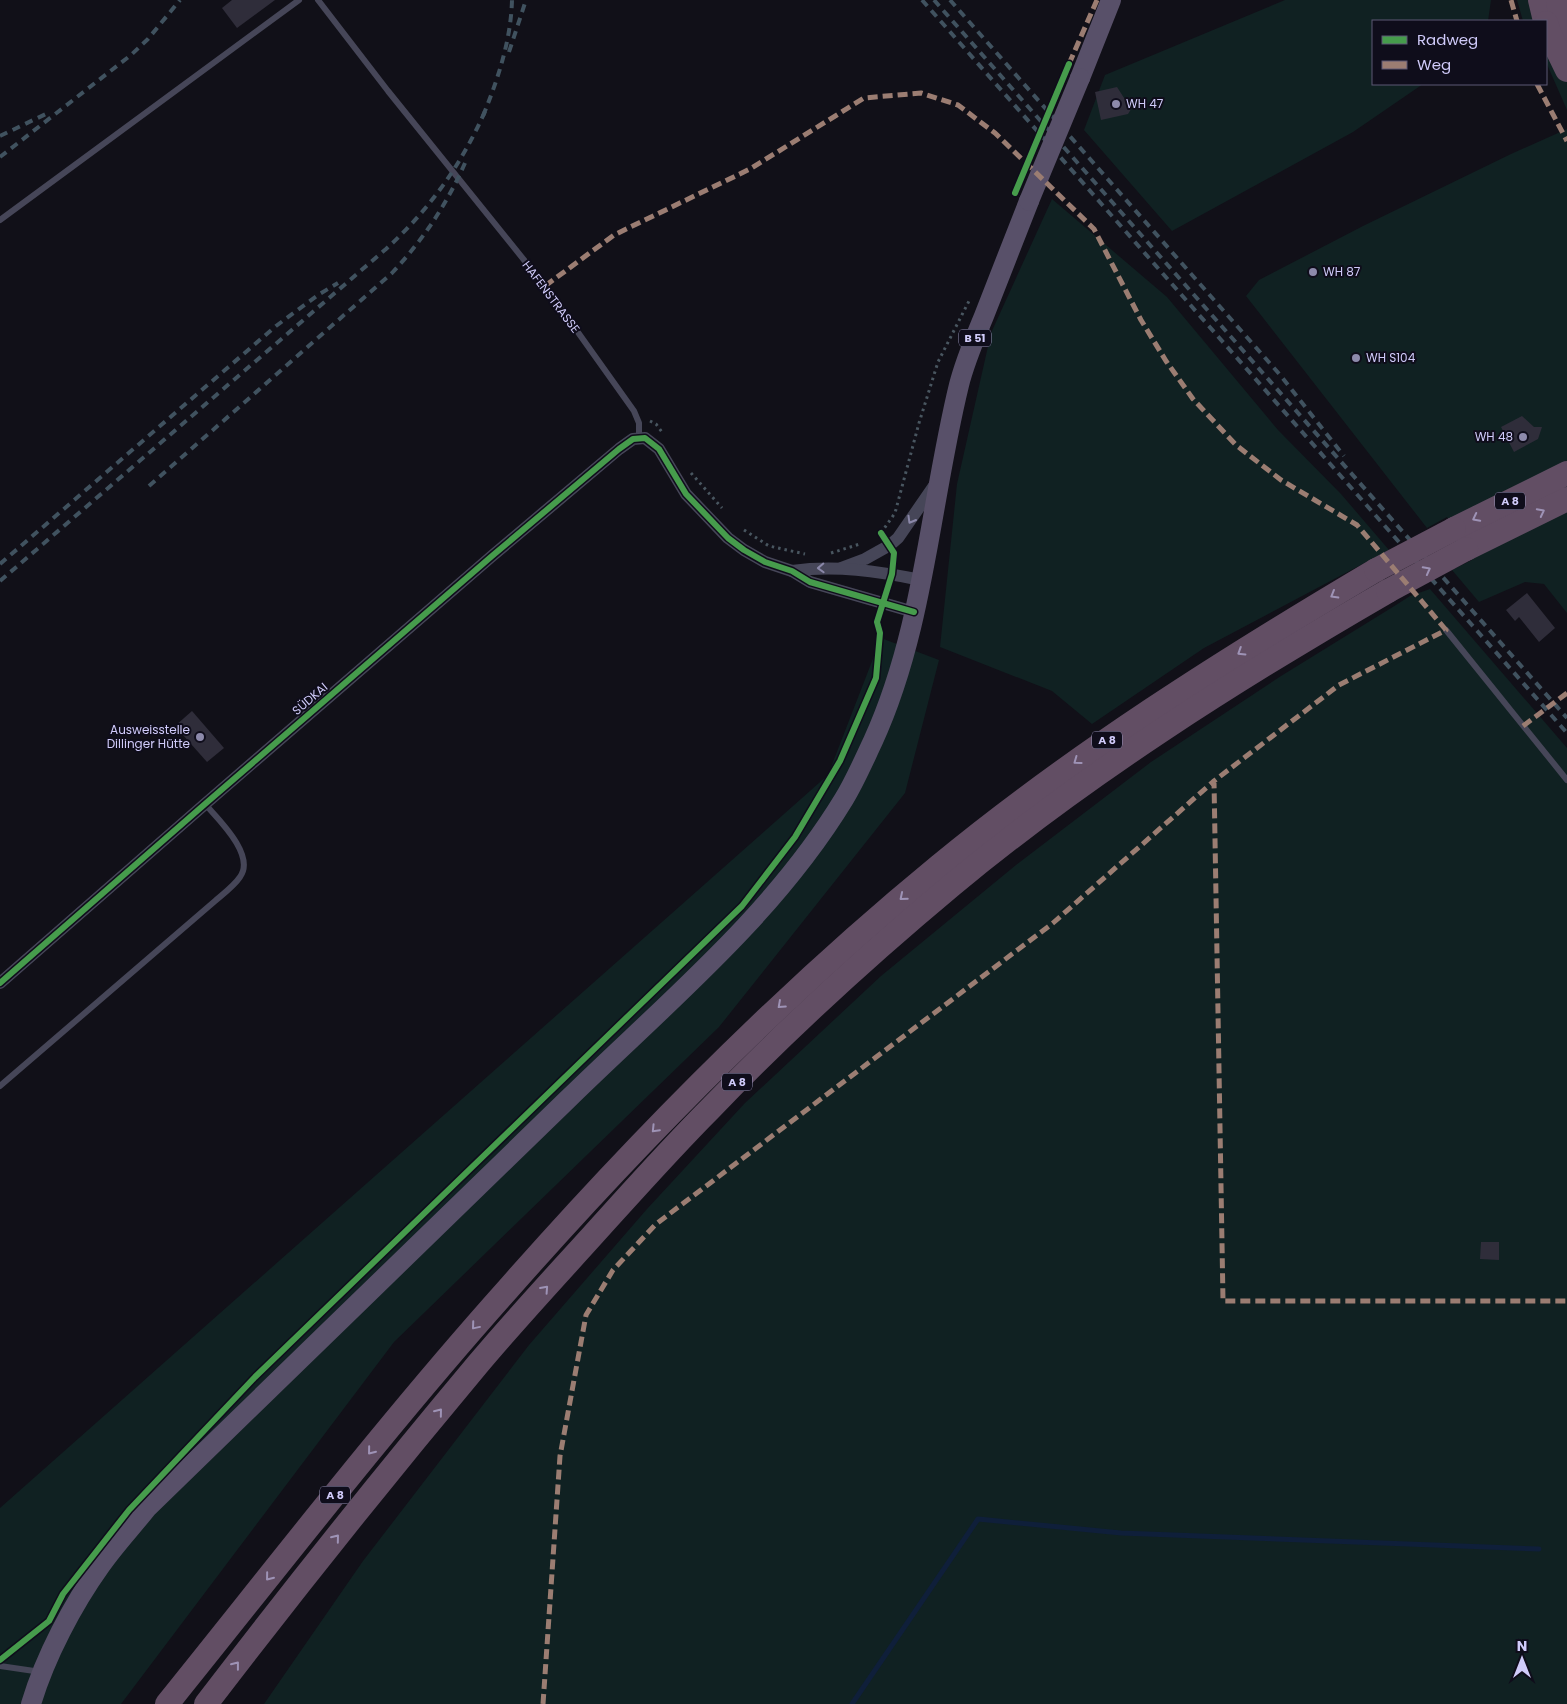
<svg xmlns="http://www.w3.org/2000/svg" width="1567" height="1704" font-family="Poppins,sans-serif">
<rect width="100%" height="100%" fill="#111018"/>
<g fill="#102122">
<path d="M1285,0h206l-3,21h-115v63h50l-70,48 -181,99 -88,-101 21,-55z"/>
<path d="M1517,0h50v110l-21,-48v-41h-23z"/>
<path d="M1567,129v484l-23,-29 -19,-2 -46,20 -27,-32 20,-10 -25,-43 -20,11 -181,-232 13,-16 104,-54 148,-72z"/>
<path d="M1052,199l115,98 111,133 63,64 48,56 -185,98 -112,76 -40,-33 -112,-44 17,-163 34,-151z"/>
<path d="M1430,589l137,159v956h-1303l99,-143 166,-216 118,-136 98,-106 136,-127 135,-111 135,-103 130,-86 115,-71 14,-9z"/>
<path d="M881,638l58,22 -34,133 -186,234 -325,315 -273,362h-121v-196l828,-733z"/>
</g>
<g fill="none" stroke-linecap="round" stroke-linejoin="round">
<path stroke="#0f1f3a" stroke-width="5" d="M852,1704l126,-185 143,14 418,16"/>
</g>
<g fill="#2f2d3a">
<path d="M232,0h43l-38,28 -15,-20z"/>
<path d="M1117,87l9,14 9,2 -7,11 -27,6 -6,-28z"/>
<path d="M1522,416l12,11h8l-4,12 -24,13 -13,-25z"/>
<path d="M1527,593l28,35 -16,14 -20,-25 -4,4 -9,-11z"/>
<path d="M192,711l32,37 -17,14 -32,-36z"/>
<path d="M1481,1242h18v18l-19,-1z"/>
</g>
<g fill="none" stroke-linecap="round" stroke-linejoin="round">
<g stroke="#495660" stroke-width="3" stroke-dasharray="2.5 4" stroke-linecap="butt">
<path d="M650,421l6,3 6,8"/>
<path d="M691,473l31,35"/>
<path d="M744,530l25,16 36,8"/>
<path d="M881,533l14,-20 24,-90 19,-61 32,-63"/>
<path d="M831,553l29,-9"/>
</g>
<g stroke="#464658" stroke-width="6">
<path d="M318,0l70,91 157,195 89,125 5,12v14"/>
<path d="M0,220l299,-220"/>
<path d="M1446,630l121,150"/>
<path d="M0,1086l215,-185c8,-7 19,-15 25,-24 16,-22 -22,-58 -35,-73"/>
<path d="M0,1666l41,6"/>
</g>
<g stroke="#464658" stroke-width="12">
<path d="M841,568l24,-9 25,-14 8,-7 38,-55"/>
<path d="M792,571c44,-6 85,0 129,9"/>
<path d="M0,983l205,-179 287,-248 127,-107 14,-10 12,-1 14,11 27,45 42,44 16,12 21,12 27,9 18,11 104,30"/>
</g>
<g stroke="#585069" stroke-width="20">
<path d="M1080,78l31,-78"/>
<path d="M31,1704c14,-47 42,-100 70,-139 14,-20 31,-38 46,-57 140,-137 281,-272 421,-409 97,-95 205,-183 276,-300 11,-18 20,-39 29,-58 51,-111 57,-238 86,-356 6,-24 16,-47 25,-69 15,-38 30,-77 45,-115"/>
</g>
<g stroke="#624e64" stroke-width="24">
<path d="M1540,0l5,21"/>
<path d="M1558,0l3,23 6,12"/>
<path d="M1546,23l4,12 17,35"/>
<path d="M1454,529l113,-56"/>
<path d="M1466,549l101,-50"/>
<path d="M167,1704c112,-139 222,-282 341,-415 133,-151 275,-295 431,-423 136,-112 285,-206 437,-296"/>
<path d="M206,1704c88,-115 179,-229 272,-340 37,-44 77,-87 115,-129 39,-43 77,-86 118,-127 76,-79 157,-153 241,-223 135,-112 284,-206 436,-294"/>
</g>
<g stroke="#40525f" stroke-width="4" stroke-dasharray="8 6" stroke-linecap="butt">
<path d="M922,0l645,733"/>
<path d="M934,0l633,718"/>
<path d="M950,0l331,376 63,80"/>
<path d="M509,52l17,-52"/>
<path d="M483,116c15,-37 28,-76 29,-116"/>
<path d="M0,136l50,-24"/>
<path d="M0,157l131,-102 17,-16 32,-39"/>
<path d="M149,486l243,-213c31,-33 55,-69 73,-110"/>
<path d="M0,564l276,-238 42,-31 20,-12"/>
<path d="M0,581l386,-332c44,-40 76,-85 100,-140"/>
</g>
<path stroke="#585069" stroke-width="20" d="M1029,201l51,-123"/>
<g stroke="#624e64" stroke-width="24">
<path d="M1376,570l78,-41"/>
<path d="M1388,591l78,-42"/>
</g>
<g stroke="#9b7d72" stroke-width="5" stroke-dasharray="10 5" stroke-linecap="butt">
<path d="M1511,0l6,21"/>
<path d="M1069,64l28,-64"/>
<path d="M1537,84l30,57"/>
<path d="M545,286l69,-51 136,-66 114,-71 57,-5 37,12 37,28 99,96 47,91 25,41 27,38 43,46 45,35 76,45 89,105 -107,55 -125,96 9,520h344"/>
<path d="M1523,726l44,-33"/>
<path d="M543,1704l17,-248 26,-141 27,-45 43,-46 397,-301 161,-142"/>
</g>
<defs>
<g id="cycleway">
<path d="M1015,193l54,-129"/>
<path d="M0,983l205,-179 287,-248 127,-107 14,-10 12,-1 14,11 27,45 42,44 16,12 21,12 27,9 18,11 104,30"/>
<path d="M0,1660l49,-39 14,-27 66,-84 126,-133 487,-471 53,-69 45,-76 36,-83 4,-45 -3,-11 15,-48 2,-21 -13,-20"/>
</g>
</defs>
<use href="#cycleway" stroke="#0f0d1b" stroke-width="9"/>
<use href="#cycleway" stroke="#469c4c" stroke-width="6"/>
</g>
<defs><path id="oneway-chevron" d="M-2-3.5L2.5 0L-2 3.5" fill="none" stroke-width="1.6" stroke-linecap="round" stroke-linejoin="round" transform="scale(1.25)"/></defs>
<g stroke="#9e93b6">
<use href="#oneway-chevron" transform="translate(1541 512) rotate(-27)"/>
<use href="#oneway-chevron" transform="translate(1476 518) rotate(153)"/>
<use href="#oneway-chevron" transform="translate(1427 570) rotate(-28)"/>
<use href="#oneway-chevron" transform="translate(1334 595) rotate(150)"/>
<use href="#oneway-chevron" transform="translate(1241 652) rotate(148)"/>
<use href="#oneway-chevron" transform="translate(1077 761) rotate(144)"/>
<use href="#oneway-chevron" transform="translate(903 897) rotate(140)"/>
<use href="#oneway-chevron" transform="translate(781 1005) rotate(138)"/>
<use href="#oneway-chevron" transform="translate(655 1129) rotate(134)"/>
<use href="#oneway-chevron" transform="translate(545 1289) rotate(-48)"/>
<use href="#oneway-chevron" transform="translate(475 1326) rotate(130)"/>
<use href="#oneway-chevron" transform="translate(439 1412) rotate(-51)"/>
<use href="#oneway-chevron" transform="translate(371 1451) rotate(129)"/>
<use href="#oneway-chevron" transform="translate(336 1538) rotate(-51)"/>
<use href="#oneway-chevron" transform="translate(269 1577) rotate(129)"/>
<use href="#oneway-chevron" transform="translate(236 1665) rotate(-52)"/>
</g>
<g stroke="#8b88a9">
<use href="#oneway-chevron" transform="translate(911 520) rotate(120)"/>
<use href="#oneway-chevron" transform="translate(821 568) rotate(178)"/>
</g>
<g fill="#8d8aab" stroke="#0f0d1b" stroke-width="2">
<circle cx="1116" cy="104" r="5"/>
<circle cx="1313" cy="272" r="5"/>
<circle cx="1356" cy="358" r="5"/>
<circle cx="1523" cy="437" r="5"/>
<circle cx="200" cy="737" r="5"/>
</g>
<g text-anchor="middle" stroke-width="4" stroke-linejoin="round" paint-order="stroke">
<g fill="#0f0d1b" stroke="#9692b7" stroke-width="1">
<rect x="959" y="329.5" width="32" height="17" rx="4"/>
<rect x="1495" y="492.5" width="30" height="17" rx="4"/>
<rect x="1092" y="731.5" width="30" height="17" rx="4"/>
<rect x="722" y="1073.5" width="30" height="17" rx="4"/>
<rect x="320" y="1486.5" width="30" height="17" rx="4"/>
</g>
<g font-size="11" font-weight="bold" fill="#d0cbfa">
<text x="975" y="342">B 51</text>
<text x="1510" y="505">A 8</text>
<text x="1107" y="744">A 8</text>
<text x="737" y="1086">A 8</text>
<text x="335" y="1499">A 8</text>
</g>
<g font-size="12" fill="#d0cbfa" stroke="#0f0d1b" text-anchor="start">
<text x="1126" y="108">WH 47</text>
<text x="1323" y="276">WH 87</text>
<text x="1366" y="362">WH S104</text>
<text x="1513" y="441" text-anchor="end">WH 48</text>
<text x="190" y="734" text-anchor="end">Ausweisstelle<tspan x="190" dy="14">Dillinger Hütte</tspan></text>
</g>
<g font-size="12" fill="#d0cbfa" stroke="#0f0d1b">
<text transform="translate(551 297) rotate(53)" y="4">HAFENSTRASSE</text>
<text transform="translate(310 699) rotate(-41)" y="4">SÜDKAI</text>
</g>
</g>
<rect x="1372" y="20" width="175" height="65" fill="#0f0d1b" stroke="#5c5974"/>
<rect x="1382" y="36" width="25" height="8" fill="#469c4c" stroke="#5c5974"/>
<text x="1417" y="45" font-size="15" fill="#d0cbfa">Radweg</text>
<rect x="1382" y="61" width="25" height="8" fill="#9b7d72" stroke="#5c5974"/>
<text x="1417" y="70" font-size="15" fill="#d0cbfa">Weg</text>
<g transform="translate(1522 1659)" stroke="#0f0d1b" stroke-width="4" paint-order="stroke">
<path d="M0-4L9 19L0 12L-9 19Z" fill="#d0cbfa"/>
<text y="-8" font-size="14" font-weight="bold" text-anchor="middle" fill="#d0cbfa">N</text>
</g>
</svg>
